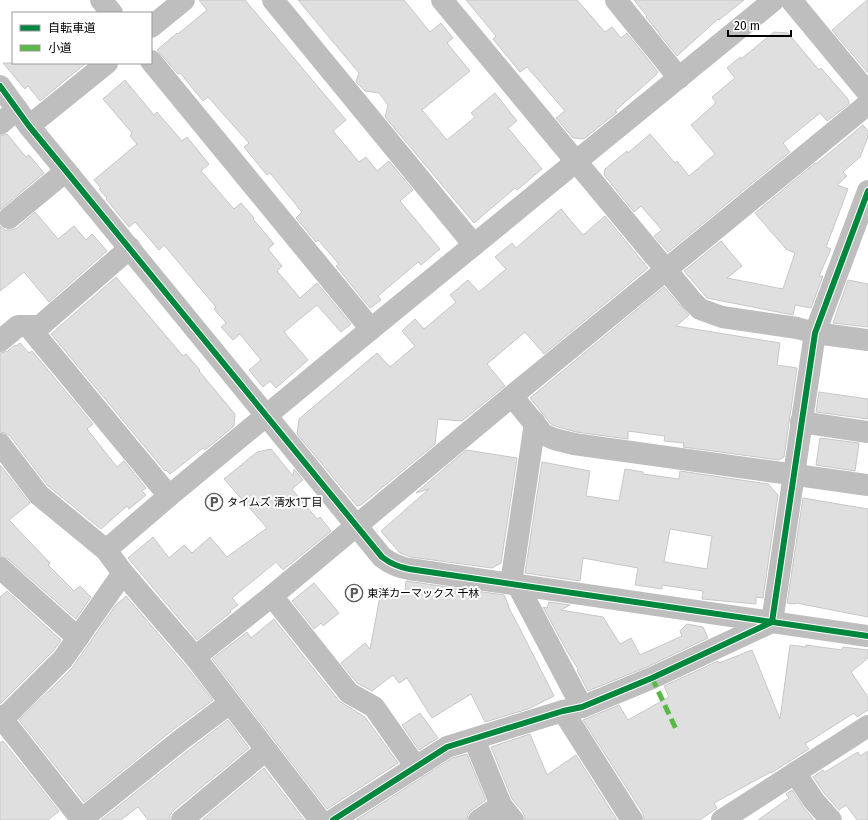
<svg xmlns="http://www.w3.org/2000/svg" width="868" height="820" font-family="'Fira Sans','Noto Sans JP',sans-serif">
<rect width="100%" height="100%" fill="#fff"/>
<g fill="#dfdfdf" stroke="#c7c7c7" fill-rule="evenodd">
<path d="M199,0h46l101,120 -13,11 26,31 7,-5 11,14 12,-10 24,29 -13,11 40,48 -19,16 -3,-3 -40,34 3,4 -11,8 -34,-42 3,-2 -21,-24 -2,2 -20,-24 6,-6 -32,-39 -3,2 -23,-28 5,-4 -41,-46 -5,4 -23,-28 -2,1 -21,-24 20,-17 1,1 29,-24z"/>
<path d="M298,0h106l26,32 11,-9 12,15 -6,5 23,28 -48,39 25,30 28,-23 -4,-4 24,-20 22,28 -9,7 34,41 -25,21 -2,-2 -41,35 -89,-106 3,-12 -9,-12 -14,-2 -8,-8 -1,-2 3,-8z"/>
<path d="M466,0h111l28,32 7,-5 9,11 6,-5 31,39 -2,2h1l-42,37 2,1 -33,27 -11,-1 -17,-20 9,-7 -38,-44 -7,5 -27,-33 3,-3z"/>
<path d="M634,0h110l-25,20 -1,-1 -41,37 -31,-39 1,-1z"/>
<path d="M867,0h1v73l-36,-43z"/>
<path d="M774,32l14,1 31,37 2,-2 27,31 1,5 -22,17 -7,-8 -37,30 7,9 -122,100 -14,-16 8,-6 -21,-24 -7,6 -30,-37 1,-6 22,-18 1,2 22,-19 25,29 2,-2 12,15 26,-22 -24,-29 25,-22 -4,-6 23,-19 -8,-10 13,-11 1,2z"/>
<path d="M3,63h83l-46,38 -12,-15 -3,3z"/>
<path d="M125,80l29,35 3,-3 25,29 5,-4 22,27 -8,7 33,38 7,-6 13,15 -1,1 21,25 -6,5 14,17 -5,5 23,27 17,-15 34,41 -10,8 -24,-27 -33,27 24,28 -32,28 -6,-7 -7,6 -14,-17 12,-10 -21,-26 -7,6 -12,-13 5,-4 -12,-14 2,-2 -52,-62 -5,5 -24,-28 -6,5 -23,-28 1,-1 -8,-9 2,-1 -7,-8 43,-36 -7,-8 2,-3 -29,-34z"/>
<path d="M863,125l5,6v6l-8,20 -17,15 4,4 -10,9 11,4 -22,58 5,2 -12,27h4l-12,32 -16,-3 -2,10 -86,-17 -23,-27 37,-30 21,25 -15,12 56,11 12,-36 -9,-4 -31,-36 60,-50 1,1z"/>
<path d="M7,134l19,23 3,-2 15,18 -44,37v-74z"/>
<path d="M561,209l22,26 22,-19 43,52 -104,86 -19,-22 -38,32 18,22 -43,35 -24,-2 -3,25 -74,61 -4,1 -60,-72 2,-15 78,-66 13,14 25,-21 -13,-15 13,-12 9,10 32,-27 -6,-7 18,-15 11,12 27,-23 -11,-12 17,-14 4,5z"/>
<path d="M35,212l23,27 16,-13 12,14 6,-6 15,17 -58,51 -25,-30 -24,19v-65l5,4h6l6,-2z"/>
<path d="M116,277l67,79 3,-2 14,16 -1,1 36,43 -1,12 -6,5 -23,19 -2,-2 -33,26 -4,-4 -1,1 -114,-137z"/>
<path d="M848,280l20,4v43l-35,-4z"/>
<path d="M664,287l25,28 -13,11 104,17 -3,22 20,3 -13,89 -5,3 -96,-13 1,-4 -20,-2 1,-5 -37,-5v8l-52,-7 -18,-5 -7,-3 -21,-26z"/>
<path d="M20,343l9,10 3,-2 61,73 -6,5 30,38 7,-6 22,27 -4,3 4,4 -17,14 -2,-3 -26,23 -53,-43 -38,-50 -5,-3 -5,-1v-79l8,-2 7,-6 1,1z"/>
<path d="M819,392l49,7v20l-52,-7z"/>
<path d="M820,438l39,5 -4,28 -39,-6z"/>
<path d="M271,449l22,27 1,-7 9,11 -11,9 25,30 3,-2 11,14 -48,39 -7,-8 -44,36 6,7 -8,6 1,1 -34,28 -69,-82 25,-21 16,21 15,-13 8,8 18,-16 17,20 40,-29 -43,-49 33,-27z"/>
<path d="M466,450l51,8 -16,105 -9,5 -81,-11 -11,-4 -19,-22 48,-42 -13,4z"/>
<path d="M542,462l48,9 -4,25 33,5 6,-32 18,3v2l36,5 1,-8 88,13 10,11 -15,103 -7,-1v7l-54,-5 1,-8 -41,-6v4l-27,-4 3,-17 -55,-10 -3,23 -55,-8zM670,529l42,7 -5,33 -43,-7z"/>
<path d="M0,465l30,38 -21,17 41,43 -2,2 26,26 6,-5 11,11 -15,22 -68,-60 -8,-3z"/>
<path d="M803,498l65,11v108l-72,-14 -1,1 -8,-1z"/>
<path d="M406,581l98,14 4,9 1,4 11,21 34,67 -26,13 -43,13 -14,-28 -39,24 -25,-40 -8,5 -6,-8 -21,16 -15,-8 -16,-20 24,-20 5,6 12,-63 23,5z"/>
<path d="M314,583l25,30 -16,13 -2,-3 -7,6 -22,-28z"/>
<path d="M7,591l54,49 -8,11 -53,53v-107z"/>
<path d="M126,596l59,69 28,35 -39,29 -90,73 -65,-82 53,-52 43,-62z"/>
<path d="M549,602l21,3 -9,5 42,7 17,27 11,-6 9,17 42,-19 -2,-5 7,-7 16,3 5,11 -61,29 -59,24 -11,-21 1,-1 -10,-16 -25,-46 4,1z"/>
<path d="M274,619l65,82 26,16 33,46 -71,46 -115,-150 35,-27 4,6z"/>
<path d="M790,645l16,2v-2l36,5 1,-3 25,3v8l-17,14 17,25v13l-11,7 -3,-4 -49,31 4,5 -38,24v-1l-57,31 3,5 -17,12h-56l-1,-7 -60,-93 36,-15 9,15 41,-23 -5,-11 54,-25 1,2 33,-13 28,69z"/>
<path d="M420,713l18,25 -19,12 -17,-25z"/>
<path d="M228,720l21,28 -75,62 -4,5v5h-22l-10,-13 -17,13h-20l89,-71z"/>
<path d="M530,734l17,41 29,-20 41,65h-92l-2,-8 -11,-13 -21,-52z"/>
<path d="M3,741l56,70 -11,9h-48v-77z"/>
<path d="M868,751v69h-11l-11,-15 -7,5 -15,-17 -11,-16 10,-7 2,2 33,-20 2,4z"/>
<path d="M467,754l19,46 -14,10 -4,4 -1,6h-111l96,-62z"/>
<path d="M264,768l40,52h-102z"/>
<path d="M792,790l12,18 10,12h-56l31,-22 -3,-4z"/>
</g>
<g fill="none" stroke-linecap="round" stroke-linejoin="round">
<g stroke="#bebebe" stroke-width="22">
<path d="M101,0l11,13"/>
<path d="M273,0l201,245"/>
<path d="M442,0l250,301 8,8 22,8 75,11 18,5 53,7"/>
<path d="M616,0l63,78"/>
<path d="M791,0l77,93"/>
<path d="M151,27l33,-27"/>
<path d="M151,61l220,268"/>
<path d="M0,86l29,40 37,45 316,386c9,7 16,10 27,12l459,67"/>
<path d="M0,124l17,-15"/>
<path d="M29,126l78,-63"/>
<path d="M9,218l57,-47"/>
<path d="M28,326l141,170"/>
<path d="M0,341l18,-15h22l90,-78"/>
<path d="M512,396l31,38 11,5 20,5 294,41"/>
<path d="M801,422l67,10"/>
<path d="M0,444l39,51 67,55 17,23 72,84 125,163"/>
<path d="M106,550l63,-54 202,-167 403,-329"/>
<path d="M0,568l78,70"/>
<path d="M511,583l24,-160"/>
<path d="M517,584l65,123"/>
<path d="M272,596l77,97 25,14 42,60"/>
<path d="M195,657l77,-61 240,-200 356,-292"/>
<path d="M563,711l69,109"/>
<path d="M0,716l81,103"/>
<path d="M0,722l63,-63 60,-86"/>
<path d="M474,739l27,66 12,15"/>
<path d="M795,773l19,28 17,19"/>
<path d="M81,820l101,-81 48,-36"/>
<path d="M182,820l84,-70"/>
<path d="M333,820l114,-73 116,-36 19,-4 70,-29 120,-56 43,-289 53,-142"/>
<path d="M479,820l22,-15"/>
<path d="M722,820l146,-94"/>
</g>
<path stroke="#58b947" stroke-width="5" stroke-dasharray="10 5" stroke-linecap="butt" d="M652,678l24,51"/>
<defs>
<g id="cycleway">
<path d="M0,86l29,40 37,45 316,386c9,7 16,10 27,12l459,67"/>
<path d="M333,820l114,-73 116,-36 19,-4 70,-29 120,-56 43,-289 53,-142"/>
</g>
</defs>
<use href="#cycleway" stroke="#fff" stroke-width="8"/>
<use href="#cycleway" stroke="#00873e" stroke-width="6"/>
</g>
<defs>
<symbol id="parking-ring" viewBox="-11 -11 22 22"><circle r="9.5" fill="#fff" stroke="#595959" stroke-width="1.5"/><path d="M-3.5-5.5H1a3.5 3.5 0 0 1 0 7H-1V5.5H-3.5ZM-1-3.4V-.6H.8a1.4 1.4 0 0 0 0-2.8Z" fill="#595959"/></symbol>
</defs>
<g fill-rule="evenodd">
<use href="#parking-ring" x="204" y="492" width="20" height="20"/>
<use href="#parking-ring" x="344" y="583" width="20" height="20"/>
</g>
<g text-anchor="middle" stroke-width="4" stroke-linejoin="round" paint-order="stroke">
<g font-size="11" fill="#000" stroke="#fff" text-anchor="start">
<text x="227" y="506">タイムズ 清水1丁目</text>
<text x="367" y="597">東洋カーマックス 千林</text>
</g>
</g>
<rect x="12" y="12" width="140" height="52" fill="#ffffff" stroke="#999999"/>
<rect x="20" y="25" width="20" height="6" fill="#00873e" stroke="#999999"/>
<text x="48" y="32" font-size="12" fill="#000000">自転車道</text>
<rect x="20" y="45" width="20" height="6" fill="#58b947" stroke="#999999"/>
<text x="48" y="52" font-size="12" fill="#000000">小道</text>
<path d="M728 30v6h63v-6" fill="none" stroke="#000000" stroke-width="2"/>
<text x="734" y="30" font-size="12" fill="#000000" stroke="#ffffff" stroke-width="3" paint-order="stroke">20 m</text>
</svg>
